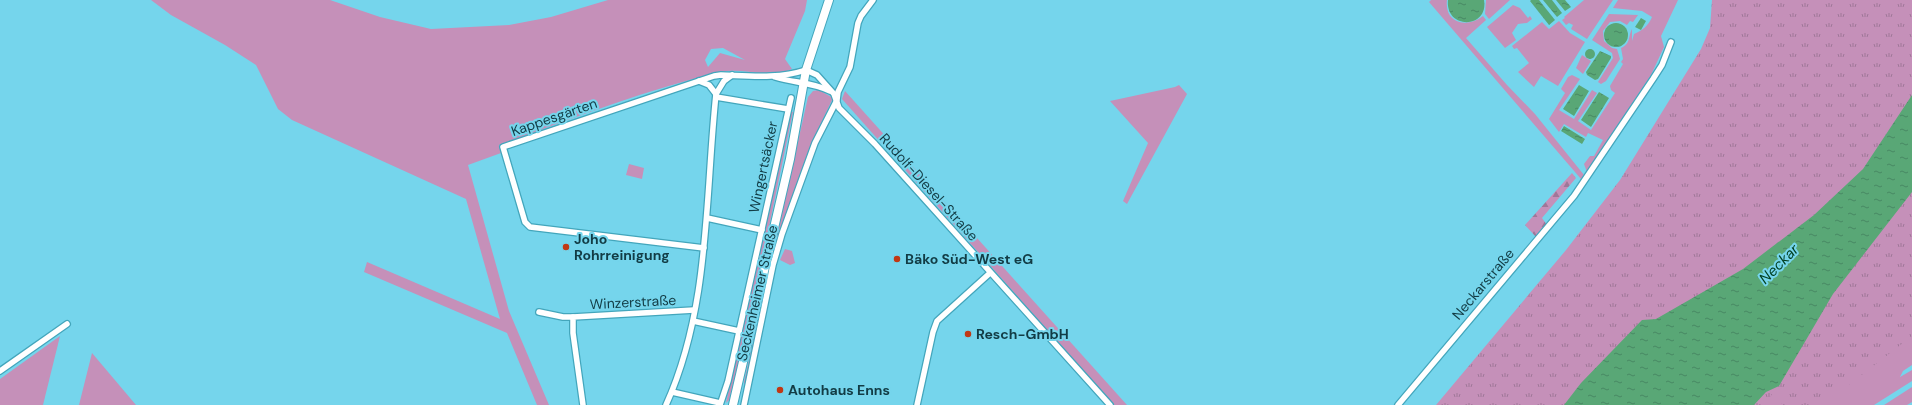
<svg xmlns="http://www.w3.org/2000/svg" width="1912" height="405" font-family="'DM Sans',sans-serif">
<defs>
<pattern id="forest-firs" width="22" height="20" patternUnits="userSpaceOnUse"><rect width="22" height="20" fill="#c590b9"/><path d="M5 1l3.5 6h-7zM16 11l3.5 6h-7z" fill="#9f7798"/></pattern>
<pattern id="park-tufts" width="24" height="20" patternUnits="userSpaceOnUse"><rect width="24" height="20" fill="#c590b9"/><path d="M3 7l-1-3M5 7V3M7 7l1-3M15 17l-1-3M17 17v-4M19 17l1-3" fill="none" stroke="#9f7798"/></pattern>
<pattern id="water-ripples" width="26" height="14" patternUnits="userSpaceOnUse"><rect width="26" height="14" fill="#59a776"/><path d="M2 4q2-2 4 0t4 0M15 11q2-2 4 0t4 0" fill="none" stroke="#488963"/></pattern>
</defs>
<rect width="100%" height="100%" fill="#75d5ec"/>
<g fill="#c590b9" fill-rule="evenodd">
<path d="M151,0h179l50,17 51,12 78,-4 42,-8 57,-17h199l-2,11 -20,48 7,10c-23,11 -48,-2 -72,3 -75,18 -149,47 -221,73l2,8 -33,12 41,146 40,94h-12l-30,-72 -143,-61 3,-10 133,57 -34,-120 -174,-79 -14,-11 -22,-44 -31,-20 -54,-30zM723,48l22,12 -25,-7 -12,14 -3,-7 6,-11z"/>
<path d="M1431,0h16c-3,23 20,29 36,16l3,4 -20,18 41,47 28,29 49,61 -3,4 -152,-177z"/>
<path d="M1486,0h24l-21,19 -4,-5z"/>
<path d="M1584,0h29l-26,39 -16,-10 2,-4 -4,-2 -3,2 -4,-5 3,-2 -1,-1z"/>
<path d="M1618,0h60l-17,36 3,11 -13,28 -64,97 -3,-8 6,-8h4l9,-16 -15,-7 -2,4 -22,-13 -5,8 -10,-13 16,-26 -4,-4 7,-12 4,-2 8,4 -21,31 15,9 18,-29 5,3 -19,28 13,9 24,-37 -4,-3 -1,-4 13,-22 -2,-2 2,-3 -2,-11c10,-4 7,-12 11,-19v12l2,-7c9,-4 14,-8 18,-17l-10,-6 -29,-3z"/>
<path d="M1513,5l7,3 8,10 2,-2 2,3 -5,4 -9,1 -6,9 4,7 -11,8 -18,-21z"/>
<path d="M1609,14l29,1 -5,7 -3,-1 -3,4 -7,-4 -10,1 -7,9 1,10 8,7 5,1 3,10 -14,22 -5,3 -3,-2 15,-24 -1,-5 -20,-13z"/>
<path d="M1559,21l11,12 15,9 -27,44 -17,-10 -7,11 -16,-15 11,-9 -12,-15 -3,1 -2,-3 30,-24 7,7z"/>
<path d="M1582,55l9,6 -8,13 -7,-6z"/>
<path d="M1179,85l8,9 -60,110 -4,-3 25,-58 -38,-42 65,-14z"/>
<path d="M819,90l14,8 -21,44 -40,120 -26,128 -2,-8 64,-285 5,-6z"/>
<path d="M845,91l282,314h-13l-272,-306z"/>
<path d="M790,111l3,1 -40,191 -24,97 -3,3z"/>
<path d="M629,164l15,4 -2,11 -16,-4z"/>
<path d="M1912,192v173l-9,6 -3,6 12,-7v11l-38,24h-120z"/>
<path d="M785,249l7,2 3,12 -5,2 -10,-5z"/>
<path d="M60,336l-17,69h-43v-26z"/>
<path d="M92,353l44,52h-57z"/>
<path d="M1912,387v15l-5,3h-23z"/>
</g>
<path fill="url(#forest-firs)" d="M1572,173l4,5 -34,40 5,7 -11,12 -11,-12z"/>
<path fill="url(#park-tufts)" d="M1712,0h200v336l-89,69h-40l-10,-12 -9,12h-328l130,-155 54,-70 81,-131 9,-21z"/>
<g fill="url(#water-ripples)">
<path d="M1448,0h36c5,29 -39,30 -36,0z"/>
<path d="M1531,0h8l16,20 -6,5 -19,-24z"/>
<path d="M1543,0h9l10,13 -5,4z"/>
<path d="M1556,0h9l6,7 -6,4z"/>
<path d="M1641,18l5,3 -5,9 -6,-3z"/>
<circle cx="1616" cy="35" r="12"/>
<circle cx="1590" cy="54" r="5"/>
<path d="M1600,51l11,5v2l-13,21 -3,1 -8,-5 -1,-3z"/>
<path d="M1579,85l10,6 -15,25 -11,-7z"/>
<path d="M1599,92l10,6 -18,29 -10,-7z"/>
<path d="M1912,95v97l-79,102 -54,92 -13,6 -12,13h-190l17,-22 61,-63 14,-1 87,-50 71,-54 49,-46z"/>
<path d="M1564,126l21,13 -3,5 -21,-13z"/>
</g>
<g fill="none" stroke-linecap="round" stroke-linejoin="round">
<defs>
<g id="street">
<path d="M775,77c19,6 37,5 55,14"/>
<path d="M699,81l10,4 7,9"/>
<path d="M716,97l72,12"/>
<path d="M707,218l55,12"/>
<path d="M704,248l-174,-21 -5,-5 -22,-75 211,-71 7,-1c30,1 57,4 85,-5l11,5 17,19 5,14 36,36 235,261"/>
<path d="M539,312l24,5h10"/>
<path d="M693,321l46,10"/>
<path d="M0,371l67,-47"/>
<path d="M672,392l48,11"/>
<path d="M583,405l-10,-72v-16l121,-7"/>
<path d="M666,405c44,-97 39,-207 50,-311l8,-13 8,-6"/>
<path d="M720,405l8,-24 63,-283"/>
<path d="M744,405l29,-140 9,-31 33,-91 22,-43 1,-8 12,-25 8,-44 3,-7 12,-16"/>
<path d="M917,405l16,-73 4,-11 53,-48"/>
<path d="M1398,405l176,-209 79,-117 9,-14 9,-23"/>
</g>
<path id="secondary" d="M733,405l57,-246 16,-89 23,-70"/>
</defs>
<use href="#street" stroke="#43a6bc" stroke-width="8"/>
<use href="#secondary" stroke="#43a6bc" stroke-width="10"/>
<use href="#street" stroke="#fff" stroke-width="5.5"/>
<use href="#secondary" stroke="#fff" stroke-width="8"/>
</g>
<g fill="#c13814" stroke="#75d5ec" stroke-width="1.5">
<circle cx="566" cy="247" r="4"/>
<circle cx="897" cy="259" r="4"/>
<circle cx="968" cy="334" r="4"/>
<circle cx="780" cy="390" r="4"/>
</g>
<g text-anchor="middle" stroke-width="4" stroke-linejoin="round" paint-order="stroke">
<g font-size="14" fill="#123c45" stroke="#75d5ec">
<text transform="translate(554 117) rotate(-19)" y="5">Kappesgärten</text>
<text transform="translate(763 167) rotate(-78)" y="5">Wingertsäcker</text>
<text transform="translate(929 187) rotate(48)" y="5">Rudolf-Diesel-Straße</text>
<text transform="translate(1483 284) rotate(-50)" y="5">Neckarstraße</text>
<text transform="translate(757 293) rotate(-77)" y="5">Seckenheimer Straße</text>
<text transform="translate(633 302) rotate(-3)" y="5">Winzerstraße</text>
</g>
<g font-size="14" font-weight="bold" fill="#123c45" stroke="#75d5ec" text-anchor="start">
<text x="574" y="244">Joho<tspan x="574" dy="16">Rohrreinigung</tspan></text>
<text x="905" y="264">Bäko Süd-West eG</text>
<text x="976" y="339">Resch-GmbH</text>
<text x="788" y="395">Autohaus Enns</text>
</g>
<g font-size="15" font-style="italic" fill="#003f20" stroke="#75d5ec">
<text transform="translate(1779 264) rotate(-45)" y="5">Neckar</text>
</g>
</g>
</svg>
